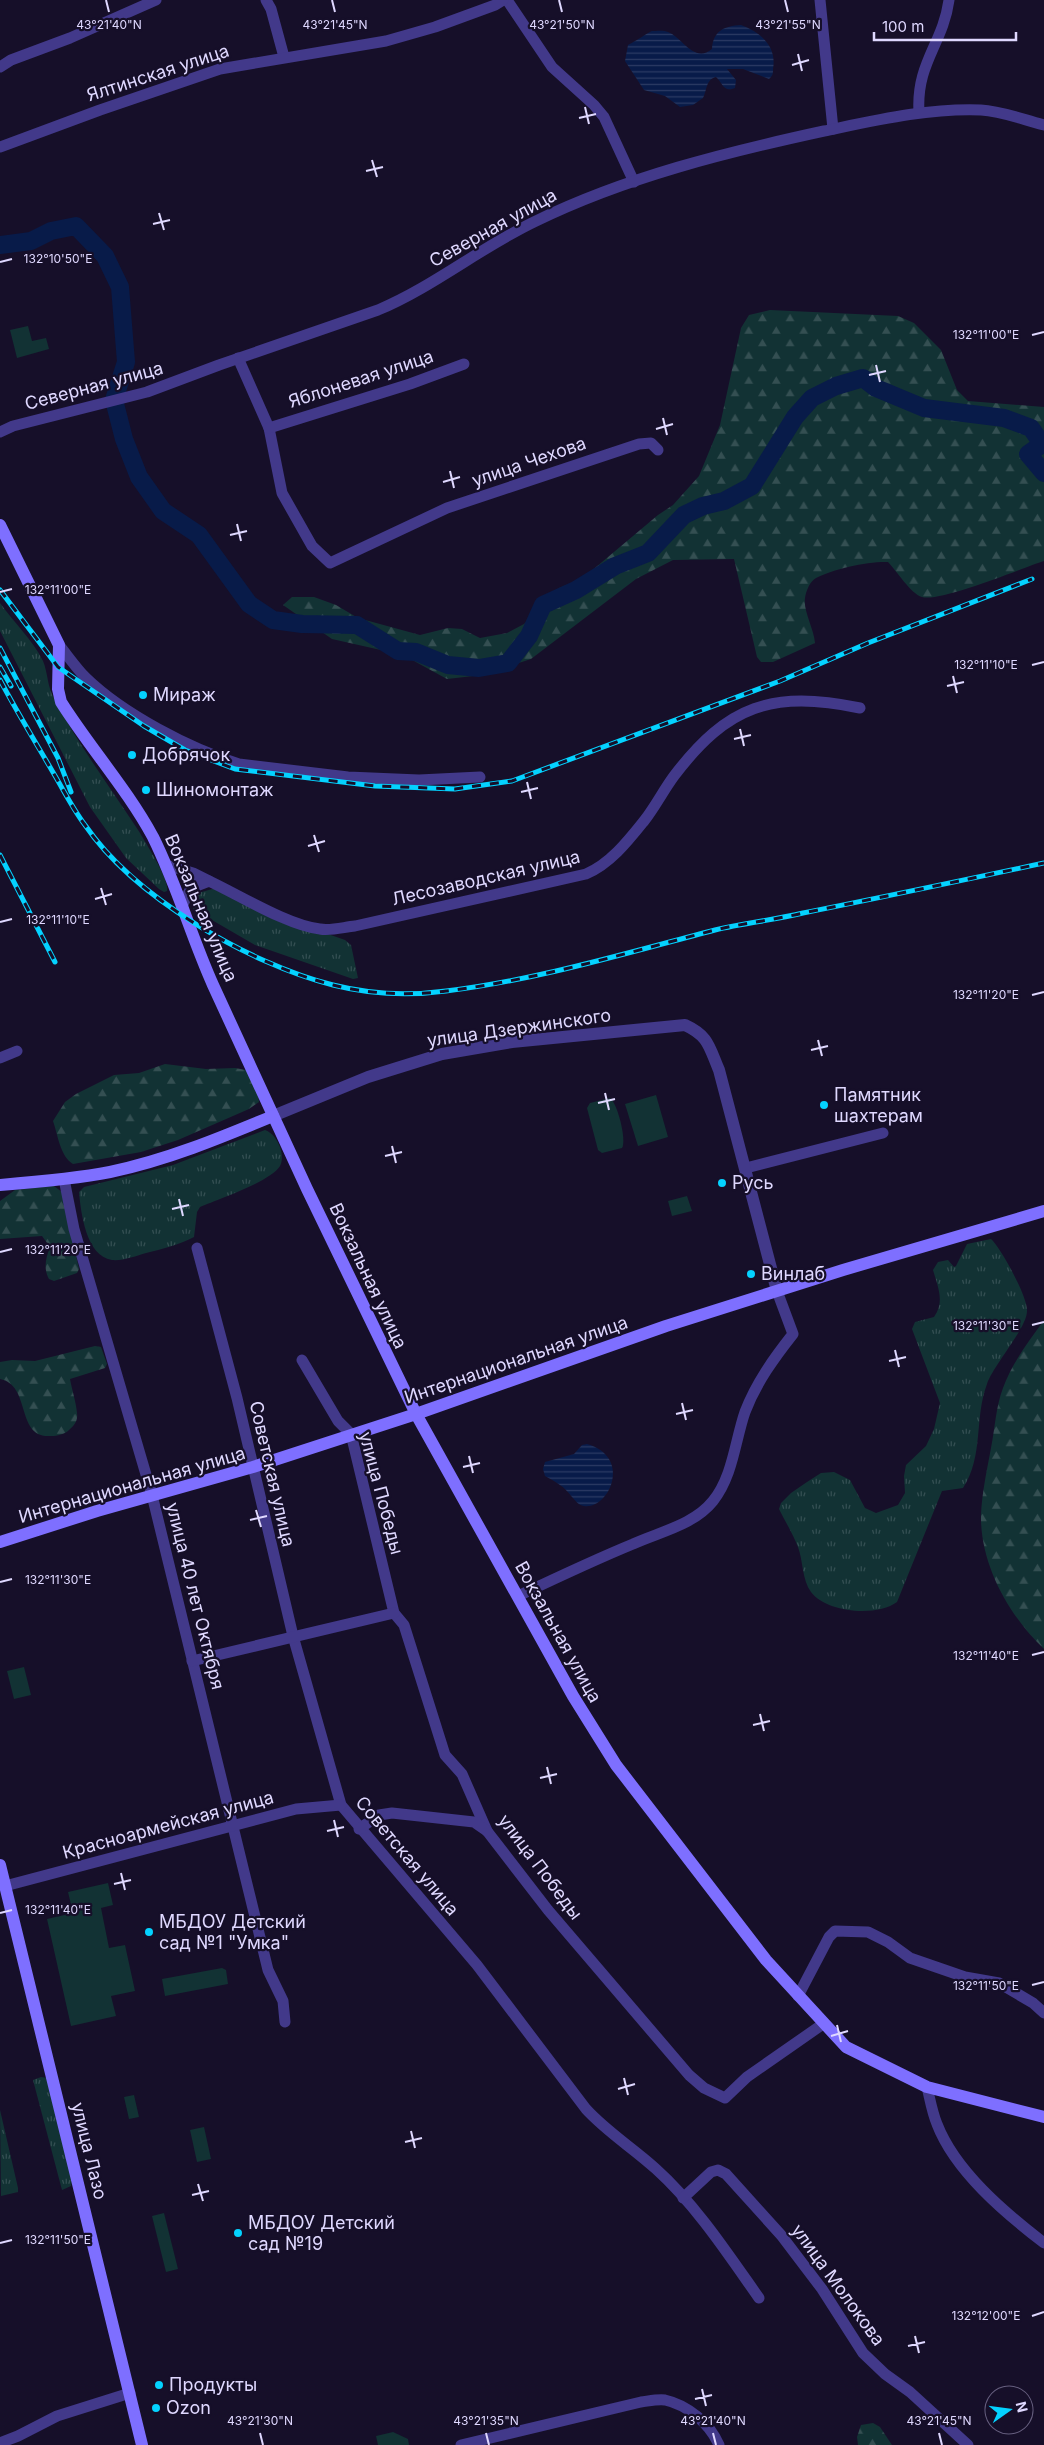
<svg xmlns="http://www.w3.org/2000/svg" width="1044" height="2445" font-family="Inter,sans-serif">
<defs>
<pattern id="grass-tufts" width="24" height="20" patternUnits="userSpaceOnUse" patternTransform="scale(1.25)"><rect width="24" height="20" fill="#123234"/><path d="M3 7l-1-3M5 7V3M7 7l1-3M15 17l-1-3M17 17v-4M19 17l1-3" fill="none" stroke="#344f52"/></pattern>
<pattern id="forest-firs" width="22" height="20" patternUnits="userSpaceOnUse" patternTransform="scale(1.25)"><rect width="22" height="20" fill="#123234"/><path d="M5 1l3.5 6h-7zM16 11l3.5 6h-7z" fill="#344f52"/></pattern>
<pattern id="water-rules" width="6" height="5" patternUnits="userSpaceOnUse" patternTransform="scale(1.25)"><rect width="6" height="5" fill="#081b49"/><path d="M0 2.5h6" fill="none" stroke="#2c3b64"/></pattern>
</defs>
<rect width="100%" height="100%" fill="#160f29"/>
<g fill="url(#grass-tufts)">
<path d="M0,603c14,20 33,37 43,58 5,12 4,25 11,37 24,47 57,90 86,135 6,11 30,47 27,58l-3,1 -5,-3 -33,-31 -36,-51 -90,-176z"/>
<path d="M219,887l66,32 60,21 6,5 7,33 -5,1 -98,-34 -62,-36 2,-15z"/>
<path d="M265,1130c8,3 12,10 15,17 2,6 3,13 0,19 -10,16 -62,33 -80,41l-3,5 -3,25c-15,8 -32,12 -48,16 -10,3 -23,8 -34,7 -26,-4 -31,-47 -33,-68l5,-5 89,-22z"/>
<path d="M991,1239c10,9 36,57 36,71 1,17 -33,54 -40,74 -13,34 -3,72 -24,104l-21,3 -45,111c-20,15 -70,11 -86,-10 -9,-12 -8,-32 -13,-45 -5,-13 -13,-26 -19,-38l2,-6 10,-10 16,-11 14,-9 13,-1 16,8 15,28 11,5 22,-8 7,-12 -1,-17 2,-11 20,-19 8,-17 6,-26 -28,-74 3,-7 19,-5c11,-15 4,-30 -1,-47l5,-8 10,-2 6,7 2,-1 11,-22z"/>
<path d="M41,2077l6,1 25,103 -1,5 -9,4 -29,-110z"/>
<path d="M0,2110l18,78v4l-17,4z"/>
</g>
<g fill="url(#forest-firs)">
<path d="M770,310l128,6 16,7 27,27 16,40 11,11 76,6v154c-22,7 -103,41 -122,36 -11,-3 -26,-27 -34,-35 -19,-1 -55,7 -72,16 -6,3 -10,13 -11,20 -2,13 9,31 10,45l-42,19h-12l-4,-5 -23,-98 -61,1 -37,19 -105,80 -49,16 -35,4 -44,-24 -71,-16 -49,-34 9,-8h22l22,8 22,13 62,17 28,-7 14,1 18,9 27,-5 17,-9 35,-36 24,-10 75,-63 15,-10 26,-29 21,-51 21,-97 8,-13z"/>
<path d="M165,1064l41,5 29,-1 11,2 12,25 1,7 -10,7 -71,31 -37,12 -68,12c-13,-8 -15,-29 -20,-43l12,-19 11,-8 38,-19 25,-2z"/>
<path d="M54,1186l8,6 17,77 -2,4 -23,8 -5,-2c-6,-11 -3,-21 1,-32l-8,-11 -42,3v-38l15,-11z"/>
<path d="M1044,1320v329c-35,-33 -64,-85 -63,-134 1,-23 6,-45 10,-67 4,-20 5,-42 12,-60 9,-25 26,-47 41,-68z"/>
<path d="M95,1346l6,1 6,17 -2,4 -35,11c2,11 6,23 7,34 1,7 -2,12 -8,17 -4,4 -12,6 -18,6 -36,3 -19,-51 -51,-57v-17l12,-2 23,1z"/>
<path d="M873,2423l7,4 12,18h-34l-1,-8 4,-12z"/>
</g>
<g fill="#123234">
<path d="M28,326l4,15 14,-3 3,11 -32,9 -7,-28z"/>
<path d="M656,1095l12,42 -30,9 -13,-42z"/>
<path d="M610,1098c7,4 17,42 12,50l-20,5 -4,-3 -11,-42 3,-5z"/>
<path d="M687,1196l5,15 -20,5 -4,-15z"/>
<path d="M24,1667l7,28 -17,4 -7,-28z"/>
<path d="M108,1883l5,22 -12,3 8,40 16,-3 10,46 -24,5 5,20 -45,10 -24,-107 26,-6 -5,-21z"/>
<path d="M222,1968l4,2 2,14 -63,12 -3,-17z"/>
<path d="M134,2095l5,22 -10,2 -5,-22z"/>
<path d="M204,2127l7,32 -14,3 -7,-32z"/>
<path d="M164,2213l14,56 -12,3 -14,-56z"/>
<path d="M393,2432l15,7 1,6h-31l-2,-9z"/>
</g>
<g fill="url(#water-rules)">
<path d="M741,25c21,8 36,22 32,44 0,5 0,6 -4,10l-26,-10h-16l9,11 -1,8c-12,5 -12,-5 -19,-11 -10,2 -9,13 -13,21l-10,7 -13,2 -15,-11 -21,-6 -19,-29 3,-16c5,-2 21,-13 24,-14 4,0 12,-1 16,1 14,5 26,32 44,17 1,-18 12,-23 29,-24z"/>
<path d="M587,1444c46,13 22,66 -3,62 -6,-1 -8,-5 -12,-9 -8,-11 -16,-15 -27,-21l-2,-7 2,-7 29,-8 8,-9z"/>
</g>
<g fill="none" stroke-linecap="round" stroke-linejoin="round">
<path stroke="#081b49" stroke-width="18" d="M0,245l31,-4 20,-10 25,-5 29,30 15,31 6,75 -12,38 10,39 15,38 24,34 36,24 50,69 24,16 29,4 55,1 41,26 18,1 32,13 31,3 29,-5 21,-27 14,-31 33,-15 39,-24 33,-13 36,-38 19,-9 21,-5 28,-15 43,-69 17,-19 24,-12 27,-8 13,10 48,20 80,10 27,10 11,16 -14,10 16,19"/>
<g stroke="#42398a" stroke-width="11">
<path d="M266,0l5,9 13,48"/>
<path d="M507,0l45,67 42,38 10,12 30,65"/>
<path d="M820,0l13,129"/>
<path d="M0,67l11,-7 59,-22 86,-38"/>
<path d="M919,112c-3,-49 24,-68 30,-112"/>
<path d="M0,147l100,-37 120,-41 166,-28 49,-14 60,-22 8,-5"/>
<path d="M238,358l31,70 13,65 30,53 18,17 117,-55 192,-64 12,-1 7,7"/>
<path d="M269,428l141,-44 54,-20"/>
<path d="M0,432l13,-6 134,-34 72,-27 159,-55c55,-23 103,-63 158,-89 90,-44 191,-69 288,-90 53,-11 104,-23 157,-21 21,1 43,10 63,15"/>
<path d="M59,645c9,11 17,23 27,33 37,36 104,71 153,86l109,13 71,3 61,-3"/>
<path d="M166,865l27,8 16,8"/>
<path d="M182,906l9,-18 18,-7c30,14 80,45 111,48 11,2 24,-2 35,-3l231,-52c24,-10 42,-33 58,-53 11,-14 19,-30 30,-45 54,-71 98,-86 186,-68"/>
<path d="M0,1058l17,-7"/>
<path d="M746,1168l137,-35"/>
<path d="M64,1179l10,50 78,266 116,475 15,31 2,21"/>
<path d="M197,1248l40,150 56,238 48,169 136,160 109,144c21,23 47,39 70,60 40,36 72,85 103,129"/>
<path d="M302,1360l36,61 13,13 43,179 10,12 41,130 17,19 25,57 61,79 141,165 15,13 21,10 22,-21 76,-53"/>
<path d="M518,1596c38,-18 76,-36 115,-52 26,-12 61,-19 80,-43 20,-25 22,-60 32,-89 11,-29 29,-54 48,-78l-16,-43"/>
<path d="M192,1661l202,-48"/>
<path d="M359,1829l20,-14 13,-2 82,9 13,9"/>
<path d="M5,1886l291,-77 45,-4"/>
<path d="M798,1996l31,-59 6,-6 33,1 20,10 22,16 55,19 34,6 34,20 11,10"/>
<path d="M927,2087c3,12 5,25 10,37 18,47 68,89 107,119"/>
<path d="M683,2198l28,-26 7,-2 8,4 55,61 41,54 41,64 22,21 25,18 58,53"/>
<path d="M0,2443l18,-7 39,-20 73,-23"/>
<path d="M461,2445l180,-43c8,-1 17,-3 24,-2 23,5 45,24 54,45"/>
</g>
<path stroke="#42398a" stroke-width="12" d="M273,1116l95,-39 74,-23 70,-12 173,-17c24,11 24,22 34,45l58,221"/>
<g stroke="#7e6fff" stroke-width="12">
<path d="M0,525l59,120 -1,44 3,13c29,46 66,87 92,135 24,48 38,99 60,148l94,204 109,225 157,282 43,69 150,195 80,87 81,40 117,30"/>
<path d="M0,1185c37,-3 74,-6 110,-13 57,-12 110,-34 163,-56"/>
<path d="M0,1542l97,-31 156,-44 163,-53 250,-88 177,-56 201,-59"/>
<path d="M0,1865l142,580"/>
</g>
<defs>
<g id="rail">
<path d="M0,590l58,77 86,59 41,24 50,19 140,17 80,3 57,-8 268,-100 88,-38 164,-64"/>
<path d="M0,648l58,110 13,34"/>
<path d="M0,667l11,19"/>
<path d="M0,680c17,32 36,63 54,94 10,17 19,35 31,51 49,72 164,139 248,160 36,9 76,11 113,6 91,-11 180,-38 269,-61 29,-7 59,-10 88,-17 81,-16 161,-33 241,-50"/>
<path d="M0,855l55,107"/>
</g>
</defs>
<use href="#rail" stroke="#04d2ff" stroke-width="5"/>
<use href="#rail" stroke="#160f29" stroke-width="3" stroke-dasharray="9" stroke-linecap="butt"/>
</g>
<path fill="none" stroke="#dfd8ff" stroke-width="2" d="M106,0l3,12M332,0l3,12M559,0l3,12M785,0l3,12M798,54l4,17M792,65l17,-5M585,107l4,17M579,118l17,-4M372,160l5,17M366,171l17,-4M159,213l5,17M153,224l17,-4M0,262l12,-3M1032,335l12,-3M876,365l4,17M869,375l17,-4M663,418l4,17M656,429l17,-5M450,471l4,17M443,482l17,-5M237,524l4,17M230,535l17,-4M0,592l12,-3M1032,665l12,-3M953,676l4,17M947,686l17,-4M740,729l4,17M734,739l17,-4M527,782l4,17M521,792l17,-4M314,835l5,17M308,846l17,-5M101,888l5,17M95,899l17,-5M0,922l12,-3M1032,995l12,-3M818,1040l4,16M811,1050l17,-4M605,1093l4,17M598,1103l17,-4M392,1146l4,17M385,1156l17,-4M179,1199l4,17M172,1209l17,-4M0,1252l12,-3M1032,1325l12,-3M895,1350l4,17M889,1361l17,-4M682,1403l4,17M676,1414l17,-4M469,1456l4,17M463,1467l17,-4M256,1510l5,17M250,1520l17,-4M0,1582l12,-3M1032,1655l12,-3M760,1714l4,17M753,1725l17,-4M547,1767l4,17M540,1778l17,-4M334,1820l4,17M327,1831l17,-4M121,1873l4,17M114,1884l17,-4M0,1913l12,-3M1032,1985l12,-3M837,2025l4,17M831,2036l17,-5M624,2078l4,17M618,2089l17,-5M411,2131l4,17M405,2142l17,-4M198,2184l5,17M192,2195l17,-4M0,2243l12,-3M1032,2316l12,-4M915,2336l4,17M908,2346l17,-4M702,2389l4,17M695,2399l17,-4M260,2433l3,12M486,2433l3,12M713,2433l3,12M939,2433l3,12"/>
<g fill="#04d2ff" stroke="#160f29" stroke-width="2">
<circle cx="143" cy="695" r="5"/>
<circle cx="132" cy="755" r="5"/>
<circle cx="146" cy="790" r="5"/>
<circle cx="824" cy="1105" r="5"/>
<circle cx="722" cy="1183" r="5"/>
<circle cx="751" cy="1274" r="5"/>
<circle cx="149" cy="1932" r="5"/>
<circle cx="238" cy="2233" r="5"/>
<circle cx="159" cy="2385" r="5"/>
<circle cx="156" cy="2408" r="5"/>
</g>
<g text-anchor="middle" stroke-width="4.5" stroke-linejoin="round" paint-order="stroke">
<g font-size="18" fill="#dfd8ff" stroke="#160f29">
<text transform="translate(158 73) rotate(-18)" y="6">Ялтинская улица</text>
<text transform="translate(493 228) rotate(-29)" y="6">Северная улица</text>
<text transform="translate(361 379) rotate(-18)" y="6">Яблоневая улица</text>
<text transform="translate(94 386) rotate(-15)" y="6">Северная улица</text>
<text transform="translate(529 462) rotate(-19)" y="6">улица Чехова</text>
<text transform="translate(486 878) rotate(-13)" y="6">Лесозаводская улица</text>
<text transform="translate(201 908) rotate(67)" y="6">Вокзальная улица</text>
<text transform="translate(519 1028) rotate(-8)" y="6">улица Дзержинского</text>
<text transform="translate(368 1276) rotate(65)" y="6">Вокзальная улица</text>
<text transform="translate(516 1360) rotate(-19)" y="6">Интернациональная улица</text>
<text transform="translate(272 1474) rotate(77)" y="6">Советская улица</text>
<text transform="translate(132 1485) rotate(-16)" y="6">Интернациональная улица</text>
<text transform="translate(381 1493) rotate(75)" y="6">улица Победы</text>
<text transform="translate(195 1596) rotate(76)" y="6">улица 40 лет Октября</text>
<text transform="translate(558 1632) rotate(61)" y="6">Вокзальная улица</text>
<text transform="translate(168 1825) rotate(-15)" y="6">Красноармейская улица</text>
<text transform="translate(407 1856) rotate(50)" y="6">Советская улица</text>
<text transform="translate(540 1867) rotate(53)" y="6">улица Победы</text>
<text transform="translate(89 2151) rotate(76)" y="6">улица Лазо</text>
<text transform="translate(838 2285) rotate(54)" y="6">улица Молокова</text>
</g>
<g font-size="18" fill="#dfd8ff" stroke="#160f29" text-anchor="start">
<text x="153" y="701">Мираж</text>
<text x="142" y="761">Добрячок</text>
<text x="156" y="796">Шиномонтаж</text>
<text x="834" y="1101">Памятник<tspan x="834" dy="21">шахтерам</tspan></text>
<text x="732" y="1189">Русь</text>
<text x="761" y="1280">Винлаб</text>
<text x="159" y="1928">МБДОУ Детский<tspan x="159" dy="21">сад №1 "Умка"</tspan></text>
<text x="248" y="2229">МБДОУ Детский<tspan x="248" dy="21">сад №19</tspan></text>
<text x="169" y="2391">Продукты</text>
<text x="166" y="2414">Ozon</text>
</g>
</g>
<g font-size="12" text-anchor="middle" fill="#dfd8ff" stroke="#160f29" stroke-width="4.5" stroke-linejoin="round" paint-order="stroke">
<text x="109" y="29">43°21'40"N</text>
<text x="335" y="29">43°21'45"N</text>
<text x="562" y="29">43°21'50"N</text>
<text x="788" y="29">43°21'55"N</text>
<text x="58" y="263">132°10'50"E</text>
<text x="986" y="339">132°11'00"E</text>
<text x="58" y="594">132°11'00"E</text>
<text x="986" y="669">132°11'10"E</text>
<text x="58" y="924">132°11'10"E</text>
<text x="986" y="999">132°11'20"E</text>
<text x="58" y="1254">132°11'20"E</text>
<text x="986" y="1330">132°11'30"E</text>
<text x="58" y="1584">132°11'30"E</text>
<text x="986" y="1660">132°11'40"E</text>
<text x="58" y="1914">132°11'40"E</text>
<text x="986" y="1990">132°11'50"E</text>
<text x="58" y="2244">132°11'50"E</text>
<text x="986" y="2320">132°12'00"E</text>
<text x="260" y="2425">43°21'30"N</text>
<text x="486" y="2425">43°21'35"N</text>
<text x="713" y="2425">43°21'40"N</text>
<text x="939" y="2425">43°21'45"N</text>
</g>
<g transform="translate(1009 2410) rotate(76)"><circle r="24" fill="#160f29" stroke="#665f7f"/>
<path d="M0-4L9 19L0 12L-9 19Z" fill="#04d2ff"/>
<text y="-8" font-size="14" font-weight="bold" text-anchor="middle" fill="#dfd8ff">N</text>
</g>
<path d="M874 32v8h142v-8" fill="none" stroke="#dfd8ff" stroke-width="2.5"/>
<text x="882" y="32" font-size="15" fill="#dfd8ff" stroke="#160f29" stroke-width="4" paint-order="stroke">100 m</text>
</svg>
